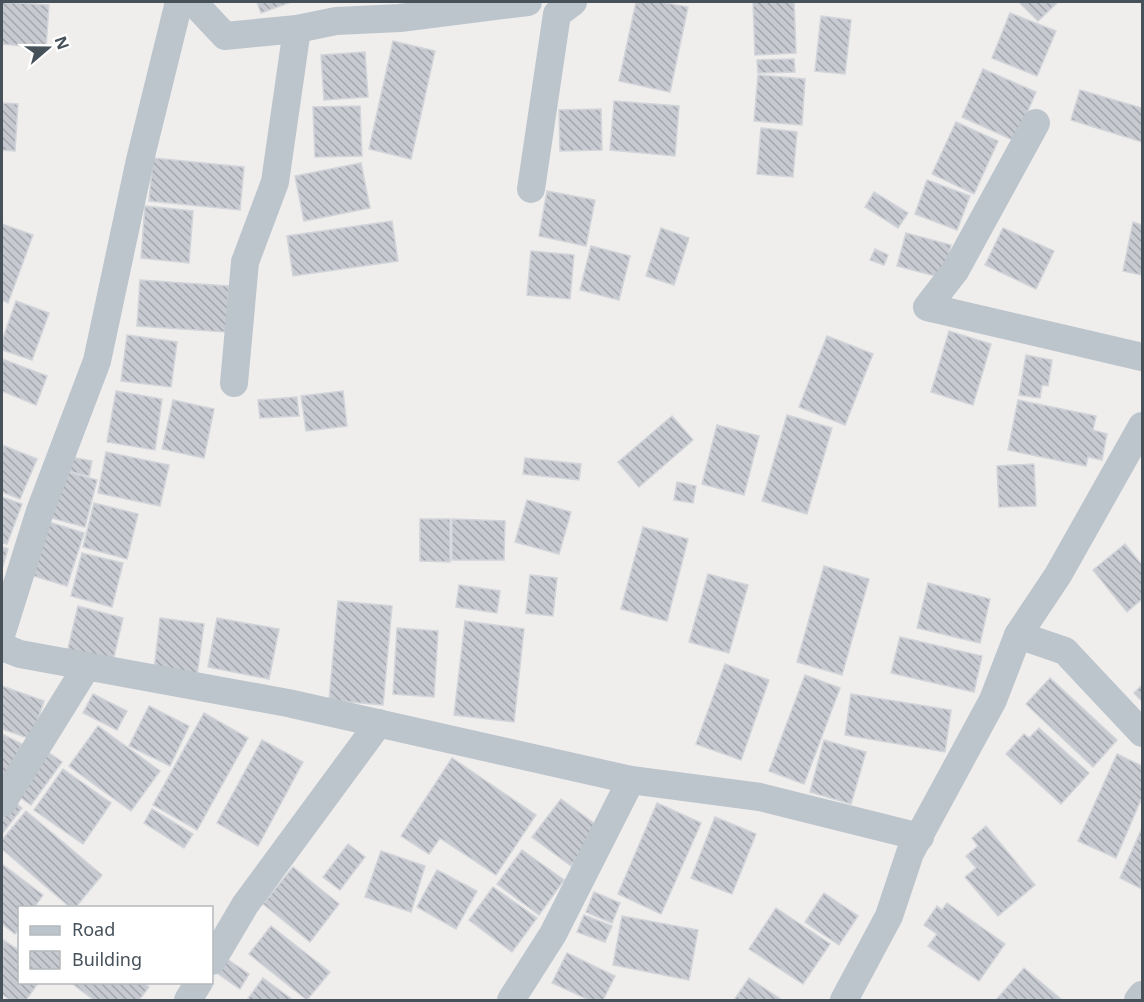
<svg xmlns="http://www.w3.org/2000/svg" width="1144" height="1002" font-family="'Noto Sans',sans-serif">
<defs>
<pattern id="building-back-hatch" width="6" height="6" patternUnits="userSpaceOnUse" patternTransform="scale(1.5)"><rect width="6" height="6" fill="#c7cad0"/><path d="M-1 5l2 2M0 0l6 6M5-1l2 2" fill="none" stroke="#a3a6ac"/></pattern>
</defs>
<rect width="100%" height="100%" fill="#f0eded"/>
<g fill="url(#building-back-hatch)" stroke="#d1d4d9" stroke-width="1.5">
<path d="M2,2l47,3 -3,43 -44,-4z"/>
<path d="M257,2h34l-30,11z"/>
<path d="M636,2h24l28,5 -18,85 -51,-11z"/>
<path d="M753,2h41l2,51 -41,2z"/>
<path d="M1019,2h39l-20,19z"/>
<path d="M1010,13l46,18 -19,45 -45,-18z"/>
<path d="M821,16l30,4 -6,54 -30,-3z"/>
<path d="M393,41l42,10 -24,108 -42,-10z"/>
<path d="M365,52l3,45 -44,3 -3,-45z"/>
<path d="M794,59l1,13 -37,1 -1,-13z"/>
<path d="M983,69l53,23 -21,49 -53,-24z"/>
<path d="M758,75l47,4 -3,46 -48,-4z"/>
<path d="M1080,90l62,18v34l-71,-22z"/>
<path d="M614,101l65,5 -4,50 -65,-6z"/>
<path d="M2,103l16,1 -3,47 -13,-1z"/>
<path d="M360,106l2,50 -47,1 -2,-50z"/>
<path d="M601,109l1,41 -42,1 -1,-41z"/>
<path d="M956,122l42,19 -24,53 -42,-20z"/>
<path d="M761,128l36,4 -4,45 -36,-3z"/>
<path d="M153,158l91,9 -4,43 -91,-9z"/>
<path d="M361,163l9,45 -66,13 -9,-45z"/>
<path d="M927,180l43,16 -13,34 -42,-16z"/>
<path d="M547,191l48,9 -9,46 -47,-10z"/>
<path d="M874,192l34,21 -10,15 -33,-21z"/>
<path d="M145,206l48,5 -4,52 -48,-5z"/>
<path d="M392,221l6,40 -105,15 -6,-40z"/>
<path d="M1133,222l9,3v50l-19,-4z"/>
<path d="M2,224l31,11 -25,68 -6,-3z"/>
<path d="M661,228l28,10 -15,47 -28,-9z"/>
<path d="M1003,228l51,23 -18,38 -51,-24z"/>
<path d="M906,233l45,12 -8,33 -46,-12z"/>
<path d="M591,246l39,10 -11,44 -39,-10z"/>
<path d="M875,249l13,6 -4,10 -14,-5z"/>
<path d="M531,251l43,4 -4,44 -43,-4z"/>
<path d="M140,280l89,6 -3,46 -89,-6z"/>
<path d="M16,301l33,12 -17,47 -30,-10v-9z"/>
<path d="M949,331l42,13 -18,61 -42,-13z"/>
<path d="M127,335l50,7 -6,45 -50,-6z"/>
<path d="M827,336l46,18 -28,71 -46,-18z"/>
<path d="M1026,355l26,5 -4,26 -6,-1 -2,13 -21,-3z"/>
<path d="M2,359l45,17 -11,29 -34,-14z"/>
<path d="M116,391l46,8 -7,51 -48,-8z"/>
<path d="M343,391l4,35 -41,5 -5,-35z"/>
<path d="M297,397l2,19 -39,2 -2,-18z"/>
<path d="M173,400l41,9 -10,49 -42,-9z"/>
<path d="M1018,400l78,16 -3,14 14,4 -5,26 -14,-3 -2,9 -78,-16z"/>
<path d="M787,415l45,13 -25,86 -45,-13z"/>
<path d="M672,416l21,24 -54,47 -21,-25z"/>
<path d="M717,425l42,11 -15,59 -42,-11z"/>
<path d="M2,445l35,14 -17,40 -18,-7z"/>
<path d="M106,452l63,13 -9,41 -62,-13z"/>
<path d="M66,456l26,5 -3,15 -26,-6z"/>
<path d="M525,458l56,6 -2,16 -56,-6z"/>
<path d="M1034,464l2,42 -37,1 -2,-41z"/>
<path d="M60,470l37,10 -12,47 -37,-10z"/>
<path d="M677,482l19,4 -3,17 -19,-3z"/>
<path d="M2,497l20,7 -15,40 -5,-1z"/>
<path d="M527,500l44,12 -12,42 -44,-12z"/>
<path d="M94,503l44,11 -11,45 -44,-12z"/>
<path d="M420,519h30v43l-30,-1z"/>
<path d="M452,519l53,2 -1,39h-52z"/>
<path d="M43,520l41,13 -17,53 -40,-12z"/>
<path d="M643,527l45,12 -21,82 -46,-12z"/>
<path d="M1125,544l17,21v34l-15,13 -34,-42z"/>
<path d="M2,547l6,2 -6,20z"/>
<path d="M82,553l41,10 -11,44 -41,-11z"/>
<path d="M824,566l45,13 -27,96 -45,-13z"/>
<path d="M708,574l40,11 -19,68 -40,-11z"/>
<path d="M530,575l27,3 -4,38 -27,-3z"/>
<path d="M928,583l62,16 -10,44 -63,-15z"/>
<path d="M459,585l41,6 -3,22 -41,-6z"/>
<path d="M338,601l54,5 -9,99 -54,-5z"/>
<path d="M78,606l45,12 -11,47 -45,-12z"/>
<path d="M160,618l44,6 -7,51 -43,-5z"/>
<path d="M217,618l62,11 -10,50 -61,-12z"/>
<path d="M465,621l59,8 -10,93 -60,-7z"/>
<path d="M397,628l41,3 -4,66 -41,-3z"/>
<path d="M900,637l82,19 -8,36 -83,-19z"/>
<path d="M725,664l44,16 -28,80 -45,-16z"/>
<path d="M805,675l35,13 -36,96 -35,-13z"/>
<path d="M1050,678l67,62 -24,27 -67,-63z"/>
<path d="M1142,685v16l-8,-8z"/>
<path d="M2,686l42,15 -13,38 -29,-10z"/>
<path d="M93,694l34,17 -10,19 -34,-17z"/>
<path d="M851,694l100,16 -6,42 -100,-17z"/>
<path d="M149,706l40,20 -19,40 -41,-20z"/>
<path d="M204,713l44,25 -51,92 -44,-25z"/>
<path d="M98,726l62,45 -29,40 -62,-45z"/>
<path d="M1039,728l50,45 -28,31 -55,-50 18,-20 5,4z"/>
<path d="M2,734l20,10 -18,35 -2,-1z"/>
<path d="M262,740l41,22 -45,84 -41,-23z"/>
<path d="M824,740l42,12 -15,52 -41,-12z"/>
<path d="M48,752l14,10 -31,43 -14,-10z"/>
<path d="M1117,754l25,12v31l-26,61 -38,-17z"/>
<path d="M452,758l84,57 -40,60 -56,-37 -11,16 -28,-18z"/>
<path d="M63,769l48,34 -28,41 -49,-34z"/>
<path d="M561,799l38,28 -28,39 -39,-29z"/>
<path d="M15,802l7,6 -20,26v-14z"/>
<path d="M657,803l44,20 -40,91 -43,-20z"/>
<path d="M152,809l41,25 -9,14 -40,-25z"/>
<path d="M26,811l76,64 -27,33h-4l-69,-59v-9z"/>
<path d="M715,817l41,17 -24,60 -41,-16z"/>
<path d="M986,826l49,59 -37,31 -33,-39 11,-9 -10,-12 12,-10 -6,-8z"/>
<path d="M1142,828v61l-22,-11z"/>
<path d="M348,844l17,13 -25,33 -17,-13z"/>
<path d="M522,850l42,30 -25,35 -42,-31z"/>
<path d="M381,851l44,15 -14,46 -46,-15z"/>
<path d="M2,864l41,31 -9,13h-14v20l-5,6 -13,-10z"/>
<path d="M293,867l46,37 -29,38 -47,-38z"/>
<path d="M437,870l40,21 -21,38 -39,-22z"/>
<path d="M493,887l44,31 -25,34 -43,-32z"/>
<path d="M594,892l26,11 -8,20 -26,-11z"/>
<path d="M824,893l34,23 -19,29 -34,-23z"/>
<path d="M947,903l58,41 -26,37 -51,-35 9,-12 -13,-9 13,-19 5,4z"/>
<path d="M776,908l54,36 -27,40 -54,-35z"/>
<path d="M584,915l28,11 -7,16 -28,-10z"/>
<path d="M622,916l76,14 -9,50 -76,-15z"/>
<path d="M271,926l59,46 -23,28 -58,-46z"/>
<path d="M3,940l17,11v31h19l-13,18h-16l-8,-6z"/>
<path d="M567,953l48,23 -12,24h-14l-37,-17z"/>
<path d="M227,959l22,15 -9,15 -23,-16z"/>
<path d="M1024,968l38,32h-66z"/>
<path d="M263,978l30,22h-46z"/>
<path d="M749,978l33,22h-48z"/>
<path d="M70,982h73l6,5 -10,13h-45z"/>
</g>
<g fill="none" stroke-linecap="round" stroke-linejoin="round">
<g stroke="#bcc5cc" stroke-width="28">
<path d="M193,2l32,34 72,-7 39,-8 64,-3 128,-16"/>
<path d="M1036,123l-81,148 -28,36 215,50"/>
<path d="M531,189l26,-175 16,-12"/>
<path d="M234,383l11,-121 30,-80 22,-153"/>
<path d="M2,632l38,-121 57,-150 43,-201 39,-158"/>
<path d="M1018,635l40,-60 84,-149"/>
<path d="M2,647l18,7 268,49 343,77 129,17 160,40"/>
<path d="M2,803l85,-137"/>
<path d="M212,961l33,-56 134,-182"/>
<path d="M188,1000l11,-18"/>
<path d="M511,1000l42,-66 78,-154"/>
<path d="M844,1000l45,-84 21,-63 83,-153 25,-65 47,16 77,82"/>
<path d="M1138,1000l4,-5"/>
</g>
</g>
<rect width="1144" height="1002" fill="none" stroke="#46515a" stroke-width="6"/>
<rect x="18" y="906" width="195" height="78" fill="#ffffff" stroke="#b5b9bd" stroke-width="1.5"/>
<rect x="30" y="926" width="30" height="9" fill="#bcc5cc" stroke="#b5b9bd" stroke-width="1.5"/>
<text x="72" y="936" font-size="18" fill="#46515a">Road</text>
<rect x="30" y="951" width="30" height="18" fill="url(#building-back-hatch)" stroke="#b5b9bd" stroke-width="1.5"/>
<text x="72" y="966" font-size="18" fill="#46515a">Building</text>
<g transform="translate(48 48) rotate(70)" stroke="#ffffff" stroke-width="4.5" paint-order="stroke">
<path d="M0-4.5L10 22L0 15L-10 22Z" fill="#46515a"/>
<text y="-9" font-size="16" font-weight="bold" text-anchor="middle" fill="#46515a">N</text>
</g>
</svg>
